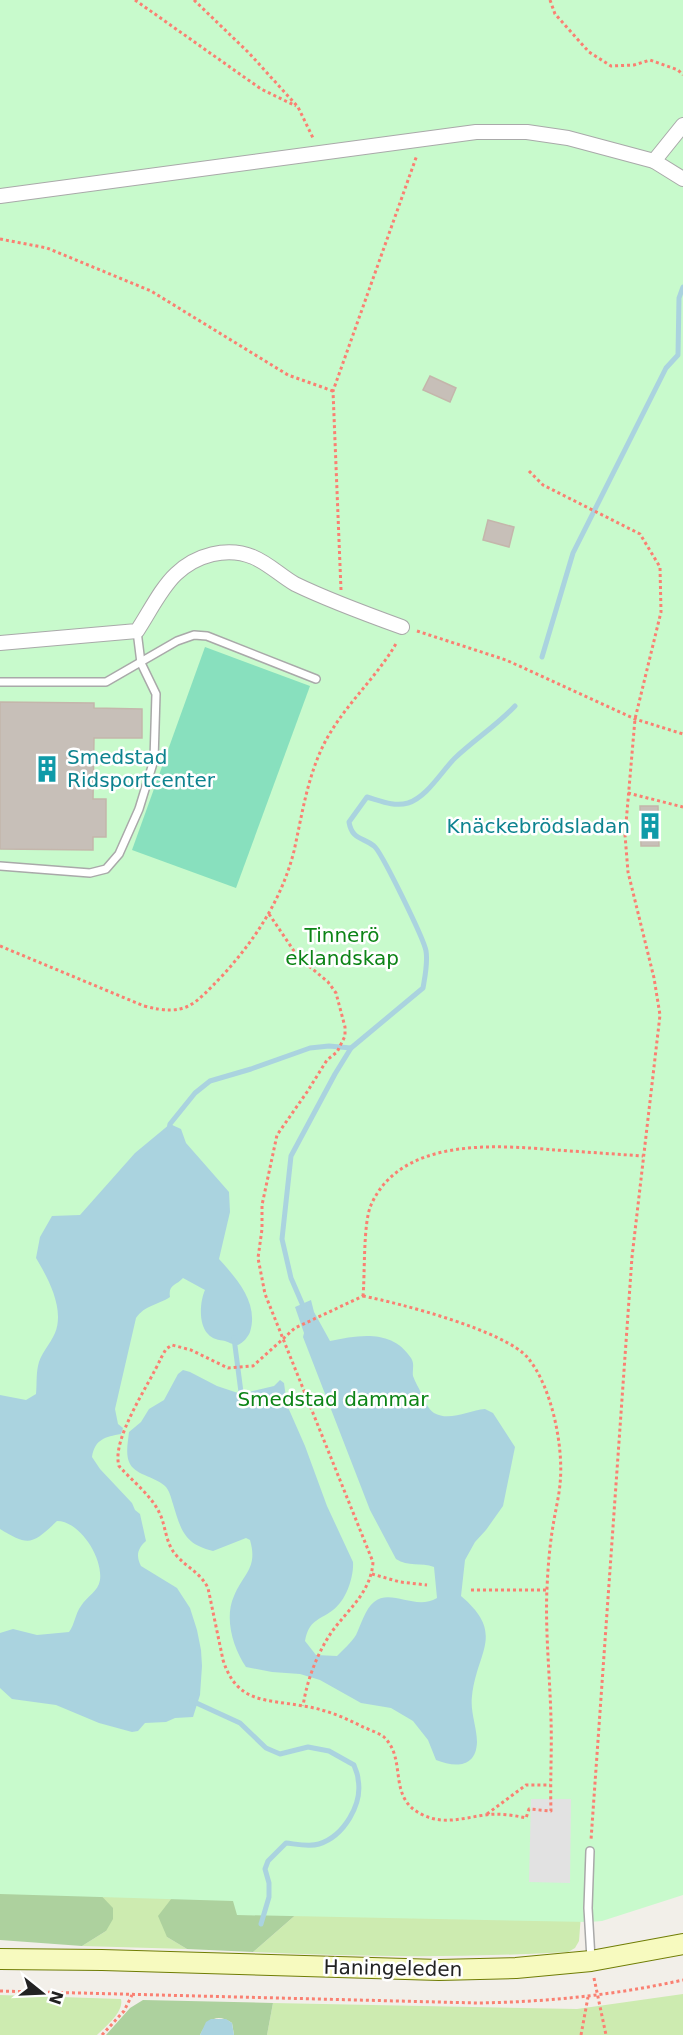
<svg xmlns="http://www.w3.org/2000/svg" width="683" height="2035" font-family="'DejaVu Sans',sans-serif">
<rect width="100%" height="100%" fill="#f2efe9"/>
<g fill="#cdebb0">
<path d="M201,1801l-34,136 20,12 -105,-3 24,-15 -34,-66z"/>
<path d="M583,1888l-4,53 -4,7 -7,4c-105,6 -210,5 -315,0l54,-47z"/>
<path d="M683,1994v41h-416l6,-32 304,6z"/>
<path d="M0,1995l121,4c3,13 -15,27 -24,36h-97z"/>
</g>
<g fill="#add19e">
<path d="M0,1754l307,151 -54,47 -66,-3 -20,-12 -9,-21 27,-35 -113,-16 41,43v11l-7,12 -24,15 -82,-6z"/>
<path d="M143,2000l130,3 -6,32h-33l-2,-12c-16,-11 -25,-2 -32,12h-94l24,-27z"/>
</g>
<path fill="#c8facc" d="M0,0h683v1895l-81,26 -13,1 -352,-7 -4,-14 -233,-7z"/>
<path fill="#88e0be" d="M205,647l105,39 -74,202 -104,-38z"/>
<path fill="#e2e2e2" d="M531,1799h40l-1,84 -41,-1z"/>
<g fill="#aad3df">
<path d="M170,1124l11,5 5,14 43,49 1,20 -11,47c18,20 40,44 31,73 -2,5 -7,11 -12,13 -4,0 -10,-3 -13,-4 -6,-1 -13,-2 -17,-7 -10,-10 -8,-33 -3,-44l-22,-12c-7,8 -15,6 -13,19 -12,8 -25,8 -34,21l-21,91 3,15 5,4 -2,6c-16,3 -26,5 -29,23l8,12 32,34 3,7 5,4 6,27c-9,8 -10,15 -5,25l36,22 13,20 7,22 4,20 1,16 -2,29 -7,22 -18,1 -9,4 -21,1 -7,8 -6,1 -33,-9 -43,-18 -44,-6 -12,-11v-55l13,-4 24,6 32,-3c6,-8 6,-18 12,-26 6,-10 17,-14 19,-26 3,-22 -20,-59 -43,-59 -24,23 -28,26 -57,8v-134l26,5 10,-6c1,-9 0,-19 2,-28 2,-12 12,-21 17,-33 10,-24 -7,-55 -19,-75l4,-21 12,-21 28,-1 55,-62z"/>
<path d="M311,1300l3,12 16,29c29,-6 62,-12 81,17 4,6 1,12 2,18 2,6 6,12 8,17 3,7 7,16 13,20 16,9 35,-3 51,-4l8,4 22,34 -12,59 -17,24 -11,12 -10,18 -4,36c45,38 16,55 11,100 -2,16 5,31 5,46 -1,27 -23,25 -41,18l-8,-20 -15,-19 -22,-13 -30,-5 -41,-23 -20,-6 -28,-2 -26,-5c-13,-19 -22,-49 -12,-71 10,-23 24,-28 16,-56l-4,-2 -33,13c-29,-7 -32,-21 -40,-47 -2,-6 -3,-12 -7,-17 -9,-10 -29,-11 -36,-23 -5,-9 -2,-22 -1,-32l12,-10 8,-13 15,-9 14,-26 5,-4 7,2 27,14 24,8 33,-8 6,-6 4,3 3,22 18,41 22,60 26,56c1,15 -7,39 -20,48 -15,11 -24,10 -28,31l11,14 21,1c6,-6 14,-13 19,-21 5,-10 9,-26 18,-33 17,-14 41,9 63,-4l-3,-31c-13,-5 -26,0 -38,-8l-26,-49 -67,-173 1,-4 -9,-26z"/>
<path d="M211,2019h15l6,4 2,12h-34l6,-13z"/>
</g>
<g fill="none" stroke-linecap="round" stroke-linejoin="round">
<g stroke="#aad3df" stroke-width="5">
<path d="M542,657l31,-104 93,-185 12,-13 1,-57 4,-11"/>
<path d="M169,1129l1,-5 25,-31 15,-12 41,-12 59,-21 19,-2 22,2"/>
<path d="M304,1308l-13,-30 -9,-39 9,-83 44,-82 16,-26 72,-60c2,-12 5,-25 3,-37 -2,-12 -45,-100 -52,-105 -11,-9 -22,-6 -25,-24l18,-25c14,4 27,10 41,6 19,-6 33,-31 47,-45 19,-18 42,-33 60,-52"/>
<path d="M234,1338l8,62"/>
<path d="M192,1701l48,22 26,25 14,6 28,-7 21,4 25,14c1,4 4,9 4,14 5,25 -14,57 -39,65 -10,3 -23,0 -33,-1l-18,18 -3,8 4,14v14l-8,27"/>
</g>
</g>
<g fill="#c7bfb8" stroke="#c4b6ab" stroke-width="1.5">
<path d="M430,376l26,12 -6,14 -27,-12z"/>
<path d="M488,520l26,7 -5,20 -26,-7z"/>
<path d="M0,702l94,1v5l48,1v29h-48l-1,61h13v38h-13v13l-93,-1z"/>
<path d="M640,806h18l1,40h-18z"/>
</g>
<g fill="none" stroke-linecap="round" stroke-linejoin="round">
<defs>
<g id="lane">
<path d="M0,682h106l71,-41 17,-6 13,1 109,43"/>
<path d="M0,866l90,7 16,-4 13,-15 20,-45 15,-49 2,-66 -15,-31 -4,-32"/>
<path d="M590,1851l-2,57 3,51"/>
</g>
<g id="street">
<path d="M654,161l29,18"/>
<path d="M0,196l476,-64h51l41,6 86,23 29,-36"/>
<path d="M0,643l137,-12c12,-18 24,-43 39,-57 20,-19 51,-28 77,-17 15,6 28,19 42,27 35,17 71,30 107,43"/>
</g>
<path id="secondary" d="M0,1959l102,1 337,10 77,-2 75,-7 92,-17"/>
</defs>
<use href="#lane" stroke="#a9a9a9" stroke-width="10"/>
<use href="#street" stroke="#a9a9a9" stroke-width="16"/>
<use href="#secondary" stroke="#707d05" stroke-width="22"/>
<g stroke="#fa8072" stroke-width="3" stroke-dasharray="3 3" stroke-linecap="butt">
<path d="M135,0l126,89 35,17"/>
<path d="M194,0l55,53 49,54 16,33"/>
<path d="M550,0l5,14 34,38 22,14 23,-1 16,-5 28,10 5,5"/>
<path d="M0,239l47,9 104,43 137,84 45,16"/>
<path d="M529,471l14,14 97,49 20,33 1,45 -26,107 -10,116 3,37 26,106 6,37 -28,242 -41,583"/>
<path d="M341,590l-8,-199 84,-236"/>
<path d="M417,631l89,29 129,59 48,15"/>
<path d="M628,793l55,14"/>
<path d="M269,914l25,37 9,10 25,21 8,11 9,34v9l-8,16 -10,8 -20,32 -30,43 -15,70v24l-4,29 7,36 108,268c-2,31 -26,48 -42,71 -14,21 -24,47 -28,73"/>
<path d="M0,946l144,60c42,11 50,-1 78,-30 33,-36 60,-77 72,-125 8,-36 13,-72 29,-105 19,-39 53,-67 74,-104"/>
<path d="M363,1296c36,7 143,35 165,62 24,29 36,90 32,126 -1,12 -4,24 -6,36 -4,22 -6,45 -7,68 -2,43 3,88 4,132 1,30 -1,60 0,91l-22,-2 -3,9c-13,-3 -27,-5 -41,-3 -22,3 -41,10 -62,0 -37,-17 -15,-55 -39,-78 -5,-4 -14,-7 -21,-10 -19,-10 -39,-18 -60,-21 -37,-7 -66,-2 -80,-46l-15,-72c-8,-16 -21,-20 -32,-33 -11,-12 -10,-30 -17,-43 -9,-18 -27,-31 -40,-46 -8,-27 30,-81 42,-108l5,-9 6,-4 19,5 37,18 25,-2 42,-38z"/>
<path d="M363,1296c2,-21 0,-73 8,-91 30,-68 125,-60 185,-55 29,2 58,4 87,6"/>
<path d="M372,1574l28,8 27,3"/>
<path d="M471,1590h76"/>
<path d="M487,1814l39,-29h24"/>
<path d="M594,1978l12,57"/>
<path d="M0,1991l477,12c70,-1 138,-8 206,-23"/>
<path d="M102,2035l22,-24 8,-16"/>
<path d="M581,2035l7,-38"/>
</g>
<use href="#lane" stroke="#fff" stroke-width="7"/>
<use href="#street" stroke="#fff" stroke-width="14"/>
<use href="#secondary" stroke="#f7fabf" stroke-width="20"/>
</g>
<defs>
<symbol id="building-bare" viewBox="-9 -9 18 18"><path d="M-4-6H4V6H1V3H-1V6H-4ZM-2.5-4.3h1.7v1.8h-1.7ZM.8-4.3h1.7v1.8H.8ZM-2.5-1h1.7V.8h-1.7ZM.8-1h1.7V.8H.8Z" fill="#0f9aa8" stroke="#fff" stroke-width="2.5" paint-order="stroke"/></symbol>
</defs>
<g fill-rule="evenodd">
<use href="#building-bare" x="28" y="750" width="38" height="38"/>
<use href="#building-bare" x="631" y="807" width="38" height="38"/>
</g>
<g text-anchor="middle" stroke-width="5" stroke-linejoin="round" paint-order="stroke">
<g font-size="20" fill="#0d838f" stroke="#fff" text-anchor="start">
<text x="67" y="764">Smedstad<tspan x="67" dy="23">Ridsportcenter</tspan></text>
<text x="630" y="833" text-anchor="end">Knäckebrödsladan</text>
</g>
<g font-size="20" fill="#0c8416" stroke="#fff">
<text x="342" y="942">Tinnerö<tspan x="342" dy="23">eklandskap</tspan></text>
<text x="333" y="1406">Smedstad dammar</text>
</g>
<g font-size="20" fill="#222" stroke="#fff">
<text transform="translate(393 1968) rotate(1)" y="7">Haningeleden</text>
</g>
</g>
<g transform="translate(42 1993) rotate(108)" stroke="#ffffff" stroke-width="4.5" paint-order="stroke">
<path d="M0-4.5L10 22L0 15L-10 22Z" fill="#222222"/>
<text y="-9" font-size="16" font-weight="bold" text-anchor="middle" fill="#222222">N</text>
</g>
</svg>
